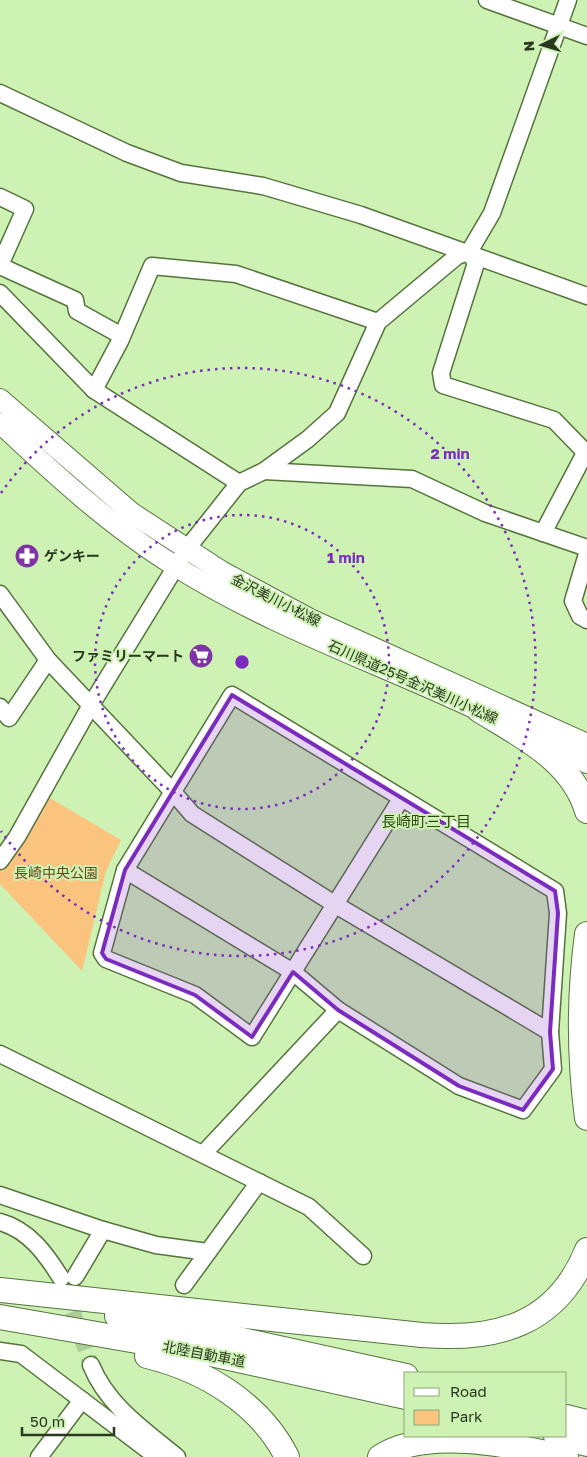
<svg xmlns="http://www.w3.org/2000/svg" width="587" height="1457" font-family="'Golos Text','Noto Sans JP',sans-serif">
<rect width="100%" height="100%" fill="#cef2b4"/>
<path fill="#fac47f" d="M48,797l73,43 -15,31 -24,100 -82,-87v-13z"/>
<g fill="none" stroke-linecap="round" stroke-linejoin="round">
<path stroke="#adcd96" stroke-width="16" stroke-dasharray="16 8" stroke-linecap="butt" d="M65,1289l26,76"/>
<defs>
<g id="minor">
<path d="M487,0l100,36"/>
<path d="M0,93l127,60 54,20 82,13 98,29 226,81"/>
<path d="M0,197l25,12 -25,56"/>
<path d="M469,252l7,11 -35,110 2,12 111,35 33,34"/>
<path d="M0,266l75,34 2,11 45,25"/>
<path d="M0,293l94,97 145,93"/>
<path d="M94,390l26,-49 32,-75 84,8 142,48"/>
<path d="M264,471l148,8 73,34 102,35"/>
<path d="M543,533l42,-80"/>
<path d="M587,554l-14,47 7,15 7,4"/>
<path d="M0,594l48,66 125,132 19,22 144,91 214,127 8,-119 -3,-22 -323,-196 -107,175 -23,83 4,6 89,36 57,42 149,-238"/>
<path d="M0,707l9,11 39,-58"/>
<path d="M0,861l17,-24 74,-132 95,-155 53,-67 25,-12 44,-32 29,-26 41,-91 79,-66 12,-4 23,-39 76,-213"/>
<path d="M125,870l168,102 45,38 121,76 64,24 30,-41 -3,-37"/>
<path d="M0,1054l309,153 54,49"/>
<path d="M203,1154l135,-144"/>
<path d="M0,1195l103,35 53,15 52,7"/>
<path d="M0,1222c29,8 46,32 61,56"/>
<path d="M75,1277l28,-47"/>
<path d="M184,1285l75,-103"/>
<path d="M0,1351l21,3 136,103"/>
<path d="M91,1365c16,40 53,65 86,92"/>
<path d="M39,1457l43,-57"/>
</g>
<g id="major">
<path d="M0,399l132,114 89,58 89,48 277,125"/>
<path d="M0,423c54,51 112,104 175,143 100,63 213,100 318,151"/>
<path d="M535,737l52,26"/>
</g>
<g id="highway">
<path d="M479,710c42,26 93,50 108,101"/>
<path d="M587,934c-8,60 -8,124 0,184"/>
<path d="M0,1290l422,45c75,6 135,-10 165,-85"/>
<path d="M117,1316l103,19 186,41"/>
<path d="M0,1317l211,37 195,43"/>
<path d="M147,1356c57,14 113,47 140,101"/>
<path d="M566,1417l21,5"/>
<path d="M556,1436l31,8"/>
<path d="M380,1457c47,-31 134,-11 186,0"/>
</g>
</defs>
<use href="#minor" stroke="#55743c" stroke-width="19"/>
<use href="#major" stroke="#55743c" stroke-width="22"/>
<use href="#highway" stroke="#55743c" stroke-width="26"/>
<use href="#minor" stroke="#fff" stroke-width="16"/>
<use href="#major" stroke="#fff" stroke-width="20"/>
<use href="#highway" stroke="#fff" stroke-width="24"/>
</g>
<path fill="#7b2cbf" fill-opacity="0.2" stroke="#7b2cbf" stroke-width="4" stroke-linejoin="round" d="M232,695l323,196 3,22 -8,119 3,37 -30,41 -64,-24 -121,-76 -45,-38 -41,65 -57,-42 -89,-36 -4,-6 23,-83z"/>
<g fill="none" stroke="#7b2cbf" stroke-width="2.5" stroke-dasharray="2.5 5">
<circle cx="242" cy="662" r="147"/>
<path d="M1 493A294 294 0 1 1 1 831"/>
</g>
<defs>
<symbol id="pharmacy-disc" viewBox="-11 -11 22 22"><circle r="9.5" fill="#7f33a4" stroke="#cef2b4"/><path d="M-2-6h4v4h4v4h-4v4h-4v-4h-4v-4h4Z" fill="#fff"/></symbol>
<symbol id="supermarket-disc" viewBox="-11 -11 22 22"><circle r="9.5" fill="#7f33a4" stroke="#cef2b4"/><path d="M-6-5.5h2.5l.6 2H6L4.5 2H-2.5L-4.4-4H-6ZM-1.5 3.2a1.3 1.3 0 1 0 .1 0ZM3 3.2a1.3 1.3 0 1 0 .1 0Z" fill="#fff"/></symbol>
</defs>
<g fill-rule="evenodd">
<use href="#pharmacy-disc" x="13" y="542" width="28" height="28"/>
<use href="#supermarket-disc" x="187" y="642" width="28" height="28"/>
</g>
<g text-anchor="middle" stroke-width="4" stroke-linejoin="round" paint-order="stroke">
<g font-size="14" font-weight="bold" fill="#29371f" stroke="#cef2b4" text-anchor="start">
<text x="44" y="561">ゲンキー</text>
<text x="184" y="661" text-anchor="end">ファミリーマート</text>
</g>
<g font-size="14" fill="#29371f" stroke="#cef2b4">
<text transform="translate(276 600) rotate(27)" y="5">金沢美川小松線</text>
<text transform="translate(413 682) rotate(24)" y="5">石川県道25号金沢美川小松線</text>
<text transform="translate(204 1354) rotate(11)" y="5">北陸自動車道</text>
</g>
<g font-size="14" fill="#684819" stroke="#cef2b4">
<text x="56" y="878">長崎中央公園</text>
</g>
<g font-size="15" fill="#2d4a11" stroke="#cef2b4">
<text x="426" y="827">長崎町三丁目</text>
</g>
</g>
<circle cx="242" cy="662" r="8" fill="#7b2cbf" stroke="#cef2b4" stroke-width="2.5"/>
<g font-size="15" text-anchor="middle" font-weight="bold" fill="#7b2cbf" stroke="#cef2b4" stroke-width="4" stroke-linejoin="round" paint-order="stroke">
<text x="450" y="459">2 min</text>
<text x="346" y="563">1 min</text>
</g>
<rect x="404" y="1372" width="162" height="65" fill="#cef2b4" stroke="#8ca778"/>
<rect x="414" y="1388" width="25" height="8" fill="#ffffff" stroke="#8ca778"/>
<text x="450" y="1397" font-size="15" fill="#29371f">Road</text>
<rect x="414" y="1410" width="25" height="15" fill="#fac47f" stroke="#8ca778"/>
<text x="450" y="1422" font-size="15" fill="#29371f">Park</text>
<g transform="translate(542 45) rotate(265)" stroke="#cef2b4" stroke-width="4" paint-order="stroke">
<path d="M0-4L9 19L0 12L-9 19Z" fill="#29371f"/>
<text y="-8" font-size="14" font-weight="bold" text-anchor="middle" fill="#29371f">N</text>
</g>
<path d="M22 1427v8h92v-8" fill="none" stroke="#29371f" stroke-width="2.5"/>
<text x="30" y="1427" font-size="15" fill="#29371f" stroke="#cef2b4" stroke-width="4" paint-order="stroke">50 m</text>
</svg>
